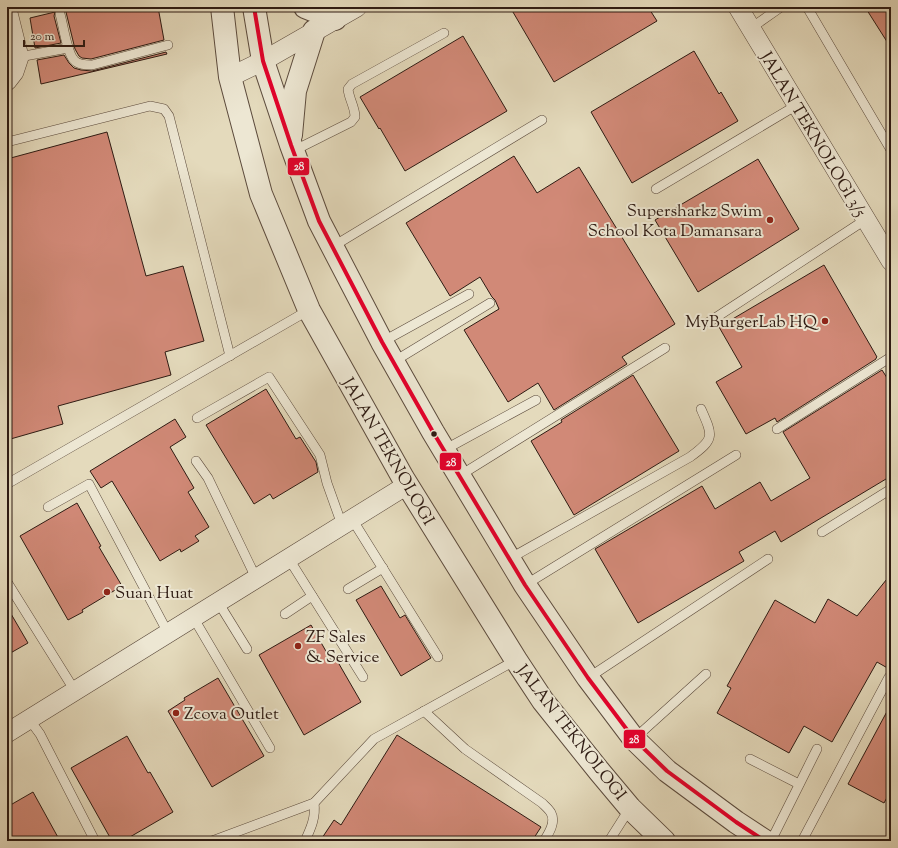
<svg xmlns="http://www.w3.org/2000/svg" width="898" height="848" font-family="'Sorts Mill Goudy',serif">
<rect width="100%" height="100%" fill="#e4dabc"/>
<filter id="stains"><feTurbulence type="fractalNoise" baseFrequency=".005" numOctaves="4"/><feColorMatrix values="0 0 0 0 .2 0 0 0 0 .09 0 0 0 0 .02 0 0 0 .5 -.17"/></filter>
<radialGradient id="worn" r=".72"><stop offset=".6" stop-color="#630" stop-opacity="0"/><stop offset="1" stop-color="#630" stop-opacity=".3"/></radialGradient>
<g fill="#d18977" stroke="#2e1b13">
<path d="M73,7h85l6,33 -73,19 -9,-1 -3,-2 -4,-7 -9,-37 -2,-3z"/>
<path d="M510,7h138l9,14 -103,61z"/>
<path d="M865,7h26v41z"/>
<path d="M55,12l-1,4 7,27 -26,5 -5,-30z"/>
<path d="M463,36l44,75 -102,60 -25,-43 -1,1 -19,-32z"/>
<path d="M694,51l25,43 2,-2 17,29 -106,62 -41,-71z"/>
<path d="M166,52l1,2 -126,30 -4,-24 27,-5 5,8 5,5 7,2 11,1z"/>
<path d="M107,132l39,144 37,-10 21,75 -39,11 6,23 -113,31 5,18 -56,16v-281z"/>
<path d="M514,156l23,37 42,-26 96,157 -53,33 5,7 -73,46 -16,-27 -30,19 -44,-72 35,-21 -4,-9 -3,-3 -12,-20 -30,19 -44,-73z"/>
<path d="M758,159l41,70 -101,63 -43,-72z"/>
<path d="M824,265l53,92 -1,1v1l-99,63 -2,-4 -29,16 -30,-52 26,-15 -23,-40z"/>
<path d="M882,370l9,14v92l-110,66 -6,-11 -36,21 5,9 -106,62 -43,-74 107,-63 13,23 45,-27 11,19 39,-23 -27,-46z"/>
<path d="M633,375l46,76 -105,64 -43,-74 31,-19 -1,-2z"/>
<path d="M266,389l30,50 4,-2 16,25 2,10 -45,27 -3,-5 -16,10 -48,-79z"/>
<path d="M175,419l11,18 -16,10 24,41 -6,4 21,35 -14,9 4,5 -18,11 -1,-3 -20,12 -48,-80 -11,7 -11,-17z"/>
<path d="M77,503l24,43 -2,1 23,39 -40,24 1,2 -15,8 -48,-84z"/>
<path d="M891,574v96l-14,-8 -45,80 -28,-16 -15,27 -72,-40 14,-25 -4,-2 48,-86 40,23 13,-24 29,17z"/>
<path d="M381,586l19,32 5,-3 26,43 -30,18 -45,-76z"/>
<path d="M7,607l21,36 -21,12z"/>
<path d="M311,625l20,35 4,-3 26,45 -57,33 -45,-80z"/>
<path d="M218,678l46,78 -52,31 -44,-76 17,-11 -1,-2z"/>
<path d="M891,704v86l-7,13 -36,-19z"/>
<path d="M397,735l144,92 -9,14h-212l14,-21 7,5z"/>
<path d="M127,736l21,37 2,-1 23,40 -50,29h-11l-41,-73z"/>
<path d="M33,792l27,49h-50l-3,-6v-28z"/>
</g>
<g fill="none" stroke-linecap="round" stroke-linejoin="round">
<defs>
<g id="service">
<path d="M807,7l84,143"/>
<path d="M60,14c3,10 7,39 14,46 4,5 12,5 18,5l76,-20"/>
<path d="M751,28l30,-21"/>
<path d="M19,57l49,-9"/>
<path d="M7,142l143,-36 14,3 5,7 61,240"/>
<path d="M293,151l58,-29 4,-5c0,-10 -6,-18 -7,-28l4,-5 92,-51"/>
<path d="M656,189l141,-84"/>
<path d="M332,247l210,-127"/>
<path d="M709,322l156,-102"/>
<path d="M382,342l87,-48"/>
<path d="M393,362l97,-59"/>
<path d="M197,418l72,-41 51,78 7,28 15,42"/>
<path d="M777,429l114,-72"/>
<path d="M444,450l92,-50"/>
<path d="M196,461l12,17 48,100"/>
<path d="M459,476l206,-128"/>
<path d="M7,484l302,-174"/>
<path d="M48,507l41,-23 79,149"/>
<path d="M352,519l86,138"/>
<path d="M822,532l69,-43"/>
<path d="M289,559l74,118"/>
<path d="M509,559l181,-102c25,-18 23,-21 11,-48"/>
<path d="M7,582l68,109"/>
<path d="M525,585l211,-130"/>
<path d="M348,589l35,-21"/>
<path d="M218,602l29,47"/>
<path d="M285,614l27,-18"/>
<path d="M193,617l77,131"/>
<path d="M588,678l180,-119"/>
<path d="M424,711l41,38 77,54c3,3 7,6 9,10 5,9 -2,20 -7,28"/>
<path d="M29,719l11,15 55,107"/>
<path d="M634,739l72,-65"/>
<path d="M750,759l49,25"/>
<path d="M212,841l102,-38 60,-64 142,-79"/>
<path d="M305,841c6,-13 11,-24 9,-38"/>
<path d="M609,841l21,-33"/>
<path d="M771,841l46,-92"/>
<path d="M802,841l87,-164"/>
</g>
<g id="minor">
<path d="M738,7l153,254"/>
<path d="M7,9l12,48 -5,15 -7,9"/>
<path d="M230,77l33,-16 94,-54"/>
<path d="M7,733l400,-248"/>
</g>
<g id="tertiary">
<path d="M222,7l8,70 31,117 48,116 94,168 113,182 27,41 56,70 31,37 34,33"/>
<path d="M254,7l9,54 28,84 28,76 63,121 51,90 92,153 63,93 46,61 33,32 69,51 29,19"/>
<path d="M305,7l30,12"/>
<path d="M291,135l4,-44 19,-60"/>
</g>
</defs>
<use href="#service" stroke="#5c4b3d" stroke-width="10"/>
<use href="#minor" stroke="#5c4b3d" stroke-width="20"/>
<use href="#tertiary" stroke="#5c4b3d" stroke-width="24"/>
<use href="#service" stroke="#ede7d3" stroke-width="9"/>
<use href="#minor" stroke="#ede7d3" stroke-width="19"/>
<use href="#tertiary" stroke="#ede7d3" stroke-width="22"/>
<defs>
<path id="bus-1" d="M254,7l9,54 28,84 28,76 63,121 51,90 92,153 63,93 46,61 33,32 69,51 29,19"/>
</defs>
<use href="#bus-1" stroke="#ede7d3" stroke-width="7"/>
<use href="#bus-1" stroke="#e4002b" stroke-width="4"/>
</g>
<g fill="#8f2418" stroke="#ede7d3" stroke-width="1.5">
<circle cx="770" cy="220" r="4"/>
<circle cx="825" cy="321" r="4"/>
<circle cx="107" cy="592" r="4"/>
<circle cx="298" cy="646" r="4"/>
<circle cx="176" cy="713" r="4"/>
</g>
<circle fill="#2e1b13" stroke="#ede7d3" stroke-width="1.5" cx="434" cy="434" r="3.5"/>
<g text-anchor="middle" stroke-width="4" stroke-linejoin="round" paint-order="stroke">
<g font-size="17" fill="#2e1b13" stroke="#ede7d3">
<text transform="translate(814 134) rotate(59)" y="6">JALAN TEKNOLOGI 3/5</text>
<text transform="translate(389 451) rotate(60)" y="6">JALAN TEKNOLOGI</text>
<text transform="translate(572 732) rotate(52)" y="6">JALAN TEKNOLOGI</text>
</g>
<g font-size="17" fill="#2e1b13" stroke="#ede7d3" text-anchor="start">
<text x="762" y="216" text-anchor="end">Supersharkz Swim<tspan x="762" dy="20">School Kota Damansara</tspan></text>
<text x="817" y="327" text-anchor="end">MyBurgerLab HQ</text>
<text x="115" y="598">Suan Huat</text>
<text x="306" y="642">ZF Sales<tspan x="306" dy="20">&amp; Service</tspan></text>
<text x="184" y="719">Zcova Outlet</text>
</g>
</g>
<g stroke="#ede7d3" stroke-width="1.5">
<rect x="287" y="157" width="23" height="19" rx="4" fill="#e4002b"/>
<rect x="439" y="452" width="23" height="19" rx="4" fill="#e4002b"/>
<rect x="623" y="729" width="23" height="20" rx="4" fill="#e4002b"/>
</g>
<g font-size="11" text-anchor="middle" font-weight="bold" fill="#fff">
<text x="299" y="170">28</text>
<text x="451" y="466">28</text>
<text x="634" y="743">28</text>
</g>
<rect width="898" height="848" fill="none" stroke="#e4dabc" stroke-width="24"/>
<rect x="8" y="8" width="882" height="832" fill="none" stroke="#2e1b13" stroke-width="2"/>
<rect x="12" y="12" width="874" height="824" fill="none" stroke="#2e1b13"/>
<path d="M24 40v6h60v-6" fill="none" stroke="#2e1b13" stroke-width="2"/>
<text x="30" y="40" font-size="12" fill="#2e1b13" stroke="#ede7d3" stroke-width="3" paint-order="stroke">20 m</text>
<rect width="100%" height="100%" filter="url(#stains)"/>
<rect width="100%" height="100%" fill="url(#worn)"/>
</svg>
